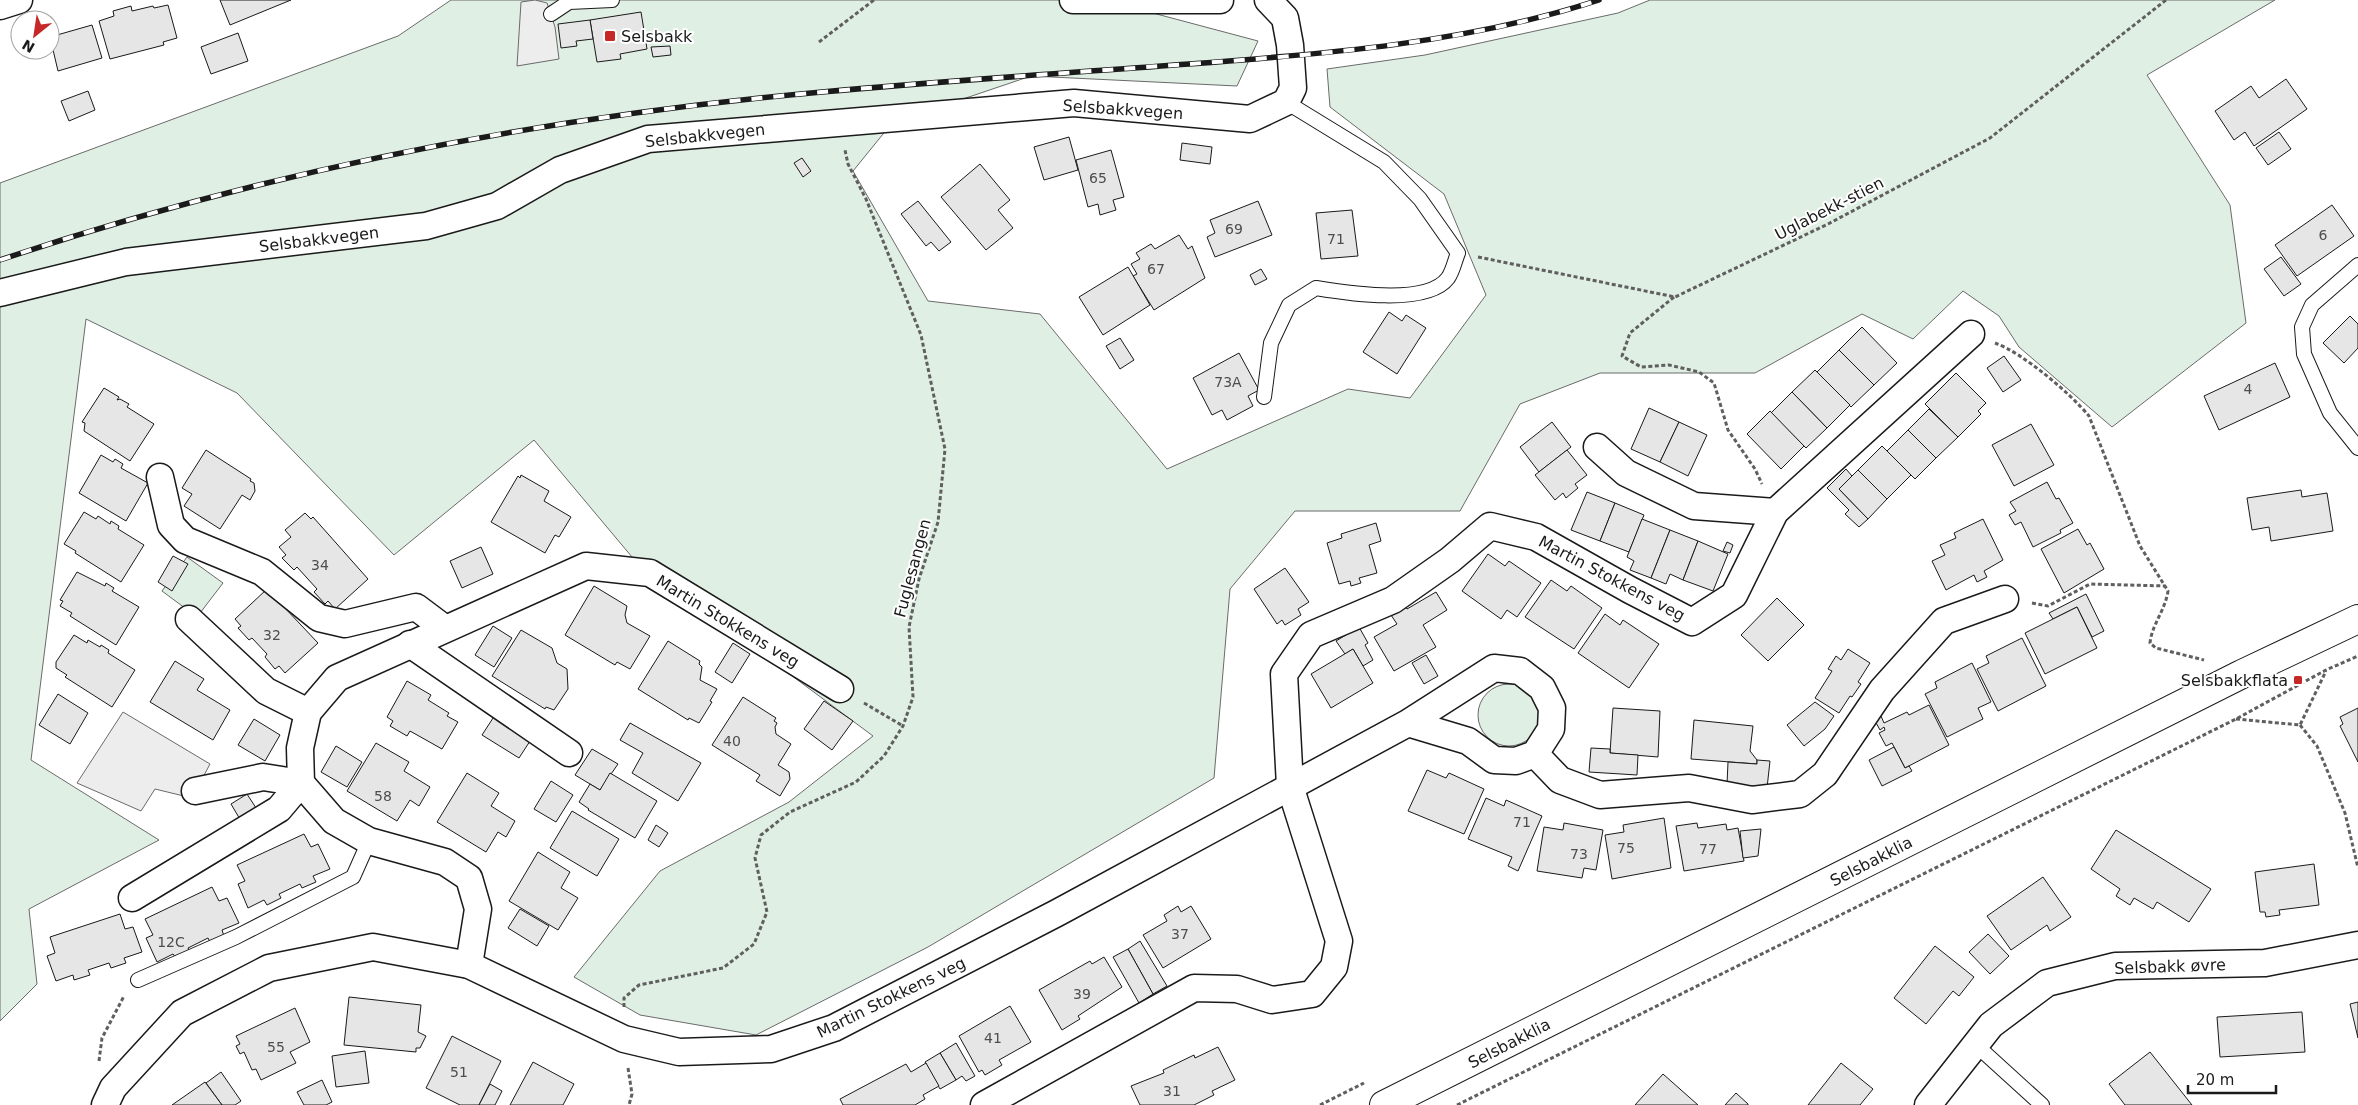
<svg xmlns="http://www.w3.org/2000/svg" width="2358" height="1105" font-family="'DejaVu Sans',sans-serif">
<rect width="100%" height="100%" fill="#fff"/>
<g fill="#e0efe3" stroke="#6a6a6a">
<path d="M451,0h653l154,41 -21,45 -206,-10 -139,47 -39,48 75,130 112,13 127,155 181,-80 62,9 76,-103 -42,-101 -114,-87 -3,-38 98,-14 193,-42 32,-13h625l-128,75 83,130 16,118 -134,104 -93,-80 -20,-31 -36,-25 -50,48 -51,-25 -107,59h-155l-80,31 -60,107h-165l-65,78 -16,189 -286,169 -172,88 -116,-20 -66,-38 86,-106 129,-69 84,-66 -241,-179 -98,-117 -140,115 -157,-162 -151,-74 -55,441 128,80 -130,69 8,75 -37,37v-838l398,-147z"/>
<path d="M187,557l36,26 -26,34 -35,-26z"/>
<circle cx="1509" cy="715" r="31"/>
</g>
<g fill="#ededed" stroke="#6a6a6a">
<path d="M535,0l12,3 8,24 4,32 -42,7 4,-64z"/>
<path d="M123,712l87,52 -18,34 -37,-9 -14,22 -64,-28z"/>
</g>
<g fill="#e6e6e6" stroke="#1a1a1a">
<path d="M220,0h71l-61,25z"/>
<path d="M168,5l9,33 -14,4 1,3 -54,14 -11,-38 15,-5 -1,-5 18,-5 1,5 21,-5 1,2z"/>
<path d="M641,12l6,37 -27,5 1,5 -24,3 -7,-42z"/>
<path d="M590,20l3,19 -17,2 1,5 -16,2 -3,-24z"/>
<path d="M92,25l10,33 -44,13 -8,-34z"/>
<path d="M238,33l10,28 -37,13 -10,-27z"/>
<path d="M670,46l1,9 -18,2 -2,-10z"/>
<path d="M2286,79l21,30 -53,37 -9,-14 -11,8 -19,-29 36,-25 8,12z"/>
<path d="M88,91l7,19 -26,11 -8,-20z"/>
<path d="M2279,132l12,17 -23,16 -12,-17z"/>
<path d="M1069,137l9,33 -34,10 -10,-33z"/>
<path d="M1182,143l30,4 -2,17 -30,-4z"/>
<path d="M1111,150l13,47 -11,3 3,10 -16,5 -2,-11 -10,3 -12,-47z"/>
<path d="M802,158l9,13 -8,6 -9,-14z"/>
<path d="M980,164l30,36 -12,10 15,18 -27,22 -45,-53z"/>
<path d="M918,201l33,41 -12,9 -8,-9 -5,4 -25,-32z"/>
<path d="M1258,201l14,34 -57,22 -8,-20 8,-4 -5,-13z"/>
<path d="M2332,205l22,31 -57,40 -22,-31z"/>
<path d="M1352,210l6,46 -37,3 -5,-46z"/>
<path d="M1179,235l9,14 4,-3 13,32 -51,32 -21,-34 4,-2 -6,-10 9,-5 -4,-6 15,-9 4,5z"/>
<path d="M2281,257l20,27 -17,12 -20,-27z"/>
<path d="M1128,267l22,38 -47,30 -24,-38z"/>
<path d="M1261,269l6,10 -12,6 -5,-10z"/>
<path d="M1389,312l13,9 4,-6 20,13 -29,46 -34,-22z"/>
<path d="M2350,316l8,8v24l-14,15 -21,-20z"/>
<path d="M1862,327l35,36 -23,22 -35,-35z"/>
<path d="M1120,338l14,22 -14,9 -14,-23z"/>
<path d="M1839,350l35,35 -23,22 -34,-35z"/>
<path d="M1239,353l20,37 -11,6 5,10 -26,14 -5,-10 -10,5 -19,-37z"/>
<path d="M2004,356l17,24 -18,12 -16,-24z"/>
<path d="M2275,363l15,34 -71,33 -15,-34z"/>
<path d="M1815,370l35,35 -23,23 -35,-36z"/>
<path d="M1956,373l30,30 -8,8 3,3 -23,23 -33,-33z"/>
<path d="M104,388l15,9 -2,3 3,-1 9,5 -2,3 27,17 -24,37 -46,-30 1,-8 -3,-1z"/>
<path d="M1792,392l35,36 -21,20 -35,-35z"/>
<path d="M1649,408l30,14 -19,40 -29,-13z"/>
<path d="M1929,409l29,28 -22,21 -28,-28z"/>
<path d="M1770,411l34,35 -23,23 -34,-35z"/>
<path d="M1552,422l19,25 -32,25 -19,-25z"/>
<path d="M1679,422l28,13 -19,41 -28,-14z"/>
<path d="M2031,424l23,41 -40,21 -22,-41z"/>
<path d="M1908,430l28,28 -21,21 -28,-28z"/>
<path d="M1882,446l29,29 -24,24 -29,-29z"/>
<path d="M206,450l45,29 -1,2 4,2 1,8 -5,9 -8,-5 -22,34 -36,-23 8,-12 -10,-6z"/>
<path d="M1567,450l20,25 -12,9 3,4 -12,10 -3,-5 -8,7 -20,-25z"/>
<path d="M101,455l12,7 2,-3 8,5 -2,4 27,15 -22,38 -47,-28z"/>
<path d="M1846,469l6,7 -13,13 29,30 -9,8 -14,-13 4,-4 -22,-22z"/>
<path d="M1858,470l29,29 -19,20 -29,-30z"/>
<path d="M521,475l28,16 -5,10 27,16 -12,20 -4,-2 -10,18 -54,-31 27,-46 2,2z"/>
<path d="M2047,482l9,17 3,-1 14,25 -13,7 1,3 -28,14 -12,-25 -6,3 -6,-10 7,-4 -6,-9z"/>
<path d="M2301,490l1,7 25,-4 6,38 -62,10 -2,-14 -17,3 -5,-32z"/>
<path d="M1587,492l28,11 -15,38 -29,-11z"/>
<path d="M1615,503l29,12 -15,37 -29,-11z"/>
<path d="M84,512l12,7 2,-3 12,8 1,-3 8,5 -1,3 26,16 -23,37 -46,-29 1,-2 -12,-7z"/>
<path d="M305,513l6,6 2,-2 55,62 -33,30 -7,-8 -3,3 -11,-12 3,-3 -20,-22 -3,3 -12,-12 4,-3 -7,-8 12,-10 -6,-7z"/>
<path d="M1642,519l28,11 -19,48 -21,-8 4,-9 -7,-4z"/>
<path d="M1983,519l20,41 -19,11 3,6 -10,5 -3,-7 -28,15 -14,-29 13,-6 -5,-10 16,-7 -2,-5z"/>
<path d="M1376,523l5,18 -12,4 8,28 -18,5 2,5 -10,3 -1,-5 -11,3 -12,-41 15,-5 -1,-4z"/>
<path d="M2078,529l9,16 3,-2 14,26 -40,24 -23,-44z"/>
<path d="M1670,530l28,11 -15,39 -13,-6 -4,10 -15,-6z"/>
<path d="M1698,541l30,13 -15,37 -30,-11z"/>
<path d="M1727,542l6,3 -3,8 -7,-2z"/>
<path d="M481,547l12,27 -31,14 -12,-27z"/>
<path d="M1488,554l17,12 4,-5 32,22 -24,34 -10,-7 -6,9 -39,-28z"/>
<path d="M173,556l15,8 -16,27 -14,-9z"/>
<path d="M1285,568l24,34 -11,7 3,6 -16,10 -3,-5 -5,4 -23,-35z"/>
<path d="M77,572l28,14 1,-3 8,5 -2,3 27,16 -23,38 -46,-29 2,-3 -12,-7 3,-5 -3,-1z"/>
<path d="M1551,580l16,11 4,-5 31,22 -28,41 -49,-32z"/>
<path d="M594,586l33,20 -2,9 2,8 23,13 -20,33 -13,-7 -2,3 -50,-30z"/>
<path d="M267,589l51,54 -33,30 -6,-7 -4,3 -10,-12 2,-3 -15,-16 -3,2 -11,-12 3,-2 -6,-7z"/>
<path d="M1436,592l11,18 -24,15 13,22 -42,24 -20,-34 23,-13 -6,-9 14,-9 2,3z"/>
<path d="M2086,594l18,37 -12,6 -15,-30 -24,12 -4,-6z"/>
<path d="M1777,598l27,27 -36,36 -27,-26z"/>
<path d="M2077,607l20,41 -52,26 -20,-41z"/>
<path d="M1605,614l15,11 3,-5 36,24 -30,44 -51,-35z"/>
<path d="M493,626l19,12 -18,29 -19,-12z"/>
<path d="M1359,627l9,16 -3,2 8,15 -10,6 -10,-17 -8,5 -9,-13z"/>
<path d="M521,630l31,18 5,15 10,6 1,20 -14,21 -8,-3 -1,2 -53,-33z"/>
<path d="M74,635l13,8 1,-3 12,7 1,-2 8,5 -1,3 27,17 -23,37 -47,-30 2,-2 -11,-7v-6z"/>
<path d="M2022,638l24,48 -48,25 -21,-42 12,-6 -3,-7z"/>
<path d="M668,641l32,20 -1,3 3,3 -2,13 17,9 -7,12 2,1 -13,21 -10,-5 -1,2 -50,-31z"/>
<path d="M733,643l17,11 -18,29 -17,-11z"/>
<path d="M1353,649l20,34 -42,25 -20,-34z"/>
<path d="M1848,649l22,14 -12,19 3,2 -9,13 -2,-1 -11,17 -24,-15 17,-27 -4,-2 8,-13 5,4z"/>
<path d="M1426,655l12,21 -14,8 -12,-21z"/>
<path d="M175,661l29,18 -7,11 33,20 -17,30 -63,-38z"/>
<path d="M1972,663l19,39 -13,6 5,11 -36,18 -22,-43 12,-6 -2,-6z"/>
<path d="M407,681l24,14 -3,5 21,13 -2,3 11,6 -16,27 -32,-18 -3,5 -17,-10 3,-5 -6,-4z"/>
<path d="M58,694l30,19 -18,31 -31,-19z"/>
<path d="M743,697l33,21 -2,3 3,2 -2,4 1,7 15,10 -13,21 11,7 1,7 -10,17 -24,-15 4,-6 -48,-30z"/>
<path d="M824,701l29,20 -21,29 -28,-21z"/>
<path d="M1815,702l19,14 -9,13 -21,17 -17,-21z"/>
<path d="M1929,705l20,40 -44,23 -13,-25 -6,3 -7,-13 6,-3 -1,-3 -4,3 -6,-11 7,-3 3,7 23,-11 2,3z"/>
<path d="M1613,708l47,3 -2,46 -48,-4z"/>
<path d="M2358,708v54l-18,-36 3,-2 -3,-7z"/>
<path d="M495,715l37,23 -13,20 -37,-23z"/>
<path d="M254,719l26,16 -15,26 -27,-16z"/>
<path d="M1694,720l59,6 -3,25 7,9v4l-66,-5z"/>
<path d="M630,723l71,40 -23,38 -46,-28 11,-20 -23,-13z"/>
<path d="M376,743l33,19 -5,9 26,16 -11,19 -9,-6 -13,21 -50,-30z"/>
<path d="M336,746l26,16 -15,25 -26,-15z"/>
<path d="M1894,747l11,21 4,-2 3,5 -30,15 -13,-26z"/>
<path d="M1591,748l19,1v4l28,2 -1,20 -48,-3z"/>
<path d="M592,749l26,15 -18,26 -25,-15z"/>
<path d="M1757,760l13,1 -3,27 -40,-4 1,-22 29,2z"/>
<path d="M1427,770l19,8 3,-5 35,16 -20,45 -56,-23z"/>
<path d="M467,773l32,20 -8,13 24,15 -9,16 -8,-5 -12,20 -49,-30z"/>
<path d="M610,773l47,28 -22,37 -47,-28 1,-1 -10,-7 11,-18 10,6z"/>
<path d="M551,781l22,14 -17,27 -22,-13z"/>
<path d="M247,794l11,17 -17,10 -10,-17z"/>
<path d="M1486,798l18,8 2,-6 36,16 -24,55 -10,-5 4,-9 -44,-18z"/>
<path d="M572,811l47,28 -22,37 -47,-28z"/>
<path d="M1664,818l7,50 -59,11 -7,-44 19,-3 -1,-7z"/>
<path d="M1564,823l39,7 -7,40 -12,-2 -2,10 -45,-7 7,-44 19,3z"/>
<path d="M1697,823l1,5 28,-4 1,6 11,-2 6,33 -60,10 -8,-45z"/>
<path d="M656,825l12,8 -9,14 -11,-7z"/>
<path d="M1761,829l-3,27 -15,2 -3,-27z"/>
<path d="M2116,830l95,59 -22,33 -32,-20 -4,7 -19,-11 -4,7 -14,-9 4,-7 -29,-20z"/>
<path d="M304,834l7,13 7,-3 12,25 -17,7 3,6 -14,6 -2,-4 -21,10 2,4 -14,7 -3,-5 -16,8 -10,-24 7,-3 -8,-16z"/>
<path d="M538,852l32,20 -9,16 17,10 -20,32 -49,-29z"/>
<path d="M2314,864l5,41 -40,5 1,5 -14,2 -1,-5h-5l-5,-40z"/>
<path d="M2043,877l28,40 -21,14 -3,-6 -36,25 -24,-34z"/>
<path d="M212,887l7,14 8,-3 12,25 -17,7 2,6 -14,6 -2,-4 -20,10 2,4 -14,6 -3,-4 -16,8 -11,-24 7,-3 -8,-16z"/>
<path d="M1178,906l3,6 10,-6 20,33 -48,29 -20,-33 24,-14 -3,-6z"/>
<path d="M520,909l29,17 -12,20 -29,-18z"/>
<path d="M120,914l5,15 8,-2 9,25 -18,6 2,5 -15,5 -2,-5 -21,7 2,5 -16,5 -1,-5 -17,6 -9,-25 8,-3 -5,-16z"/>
<path d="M1988,934l21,22 -19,18 -21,-22z"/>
<path d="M1140,941l27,45 -14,8 -25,-45z"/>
<path d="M1935,946l39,31 -15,19 -6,-5 -27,33 -32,-26z"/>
<path d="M1128,949l25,45 -14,9 -26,-46z"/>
<path d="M1104,957l18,30 -44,29 2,3 -18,11 -23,-40 51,-29 2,3z"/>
<path d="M349,997l72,8 -3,27 8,4 -6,12h-4v4l-72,-7z"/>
<path d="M2358,1002v36l-8,-34z"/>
<path d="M1010,1006l21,36 -32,18 3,5 -17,10 -3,-5 -3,2 -20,-36z"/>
<path d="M295,1008l15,34 -20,10 6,11 -35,17 -5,-11 -4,1 -8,-18 -4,2 -4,-8 4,-2 -4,-8z"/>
<path d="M2302,1012l3,40 -85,5 -3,-40z"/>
<path d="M452,1036l49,25 -22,44h-19l-34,-17z"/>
<path d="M956,1043l19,33 -9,5 -4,-5 -6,4 -16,-27z"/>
<path d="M1218,1047l17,33 -23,11 2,4 -20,10h-54l-9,-19 33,-13 -1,-3 31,-15 1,3z"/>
<path d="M365,1051l4,32 -33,4 -4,-31z"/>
<path d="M2150,1052l42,53h-67l-16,-21z"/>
<path d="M940,1053l16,27 -16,9 -15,-27z"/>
<path d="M533,1062l41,22 -11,21h-53z"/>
<path d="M926,1063l13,23 -16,9 2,4 -10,6h-72l-3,-6 66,-35 5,8z"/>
<path d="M1841,1063l32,26 -13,16h-52z"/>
<path d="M221,1072l20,29 -6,4h-13l-16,-22z"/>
<path d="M1663,1074l35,31h-63z"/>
<path d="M322,1080l10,22 -6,3h-22l-7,-13z"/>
<path d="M205,1082l17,23h-50z"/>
<path d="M490,1084l12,7 -7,14h-16z"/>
<path d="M1736,1093l12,11v1h-23z"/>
</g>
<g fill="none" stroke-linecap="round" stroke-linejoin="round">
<defs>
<g id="service">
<path d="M551,14l18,-12 43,-2"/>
<path d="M2358,265l-46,40 -10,22 2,27 26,59 28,35"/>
<path d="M1264,397l7,-54 18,-38 27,-17c30,5 111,18 132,-10 5,-7 7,-18 10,-25l-38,-54 -36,-37 -98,-60"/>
<path d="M138,980l98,-43 117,-60 16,-36"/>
<path d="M1976,1045l66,60"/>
</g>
<g id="minor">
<path d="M1073,0h147"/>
<path d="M0,6l19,-6"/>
<path d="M0,293l126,-31 300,-36 71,-20 63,-36 88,-31 426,-36 176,16 36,-17 7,-14 -3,-43 -5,-27 -17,-18"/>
<path d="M1597,447l29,26 68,33 81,6"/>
<path d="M160,477l11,48 14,15 77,32 57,46 26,6 71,-17 28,21"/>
<path d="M189,619l77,72 42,21"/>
<path d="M410,644l159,109"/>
<path d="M1535,754l25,26 40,15 89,-7 63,12 48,-6 25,-20 57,-84 62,-69 61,-22"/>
<path d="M132,898l147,-89 22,-26 -38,-6 -68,14"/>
<path d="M469,965l9,-56 -9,-31 -24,-16 -76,-21 -35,-20 -33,-38 -1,-35 8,-36 29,-34 249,-112 64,7 190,116"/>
<path d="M105,1105l8,-17 69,-75 87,-45 104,-21 96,18 155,74 55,13 92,-3 63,-21 223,-115 351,-190 86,-55 26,3 22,17 10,20 -1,21 -16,25 -19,7 -22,-1 -26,-19 -60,-18"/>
<path d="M984,1105l210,-117 43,1 35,11 40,-6 22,-27 5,-26 -49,-155 -6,-112 27,-39 82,-35 57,-40 40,-34 46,11 94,53 62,32 42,-27 41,-83 196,-178"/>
<path d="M1928,1105l63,-80 56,-42 68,-17 150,-3 93,-18"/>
</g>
<path id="tertiary" d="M1384,1105l858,-431 116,-55"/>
</defs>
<use href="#service" stroke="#1a1a1a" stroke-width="16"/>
<use href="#minor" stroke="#1a1a1a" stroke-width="29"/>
<use href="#tertiary" stroke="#1a1a1a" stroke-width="30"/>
<g stroke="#5f5f5f" stroke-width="3" stroke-dasharray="4 2.5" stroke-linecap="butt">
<path d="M819,42l55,-42"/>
<path d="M1478,257l197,40 153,-73 162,-86 176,-138"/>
<path d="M1674,297l-44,36 -8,23 19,11 28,-2 30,7 15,11 14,47 27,39 7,15"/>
<path d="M1995,343c28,10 75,50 94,73l51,130 28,45c-3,20 -16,33 -18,52l6,5 48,12"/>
<path d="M2032,603l16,3 42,-22 75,2"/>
<path d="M864,703l39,23"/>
<path d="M2236,719l64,6 26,-54"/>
<path d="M2300,725l17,21 28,67 13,55"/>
<path d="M624,1007v-9l15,-13 84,-17 31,-24 13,-32 -12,-54 6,-23 29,-23 66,-30 28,-26 19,-30 10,-29 -4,-70 10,-48 19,-57 7,-73 -24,-114 -55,-136 -18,-35 -3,-14"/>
<path d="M99,1061l3,-23 22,-42"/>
<path d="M628,1068l4,26 -3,11"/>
<path d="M1320,1105l44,-22"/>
<path d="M1457,1105l779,-386 90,-49 32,-14"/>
</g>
<use href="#service" stroke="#fff" stroke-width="14"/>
<use href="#minor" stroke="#fff" stroke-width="26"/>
<use href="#tertiary" stroke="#fff" stroke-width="28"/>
<defs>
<path id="rail" d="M0,260c266,-89 542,-143 822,-168 122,-11 245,-19 367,-28 137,-10 279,-21 410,-64"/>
</defs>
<use href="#rail" stroke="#1a1a1a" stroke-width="5.5"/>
<use href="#rail" stroke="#fff" stroke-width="4" stroke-dasharray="11" stroke-linecap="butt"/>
</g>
<g fill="#c62828" stroke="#fff" stroke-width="2">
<rect x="604" y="30" width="12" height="12" rx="2.5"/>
<rect x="2293" y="675" width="10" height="10" rx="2.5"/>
</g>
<g text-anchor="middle" stroke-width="4" stroke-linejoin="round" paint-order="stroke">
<g font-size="14" fill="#4d4d4d">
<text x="1098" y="183">65</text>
<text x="1234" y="234">69</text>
<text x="2323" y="240">6</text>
<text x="1336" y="244">71</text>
<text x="1156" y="274">67</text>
<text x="1228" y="387">73A</text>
<text x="2248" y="394">4</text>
<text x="320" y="570">34</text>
<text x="272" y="640">32</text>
<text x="732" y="746">40</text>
<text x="383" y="801">58</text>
<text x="1522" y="827">71</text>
<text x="1626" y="853">75</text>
<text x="1708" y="854">77</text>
<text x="1579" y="859">73</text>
<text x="1180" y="939">37</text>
<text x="171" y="947">12C</text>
<text x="1082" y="999">39</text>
<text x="993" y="1043">41</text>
<text x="276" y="1052">55</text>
<text x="459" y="1077">51</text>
<text x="1172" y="1096">31</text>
</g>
<g font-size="16" fill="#1a1a1a" stroke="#fff" text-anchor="start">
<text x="621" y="42">Selsbakk</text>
<text x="2288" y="686" text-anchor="end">Selsbakkflata</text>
</g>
<g font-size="16" fill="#1a1a1a" stroke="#fff">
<text transform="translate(1123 109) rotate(4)" y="6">Selsbakkvegen</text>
<text transform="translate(705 135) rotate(-6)" y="6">Selsbakkvegen</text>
<text transform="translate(1829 208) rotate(-27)" y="6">Uglabekk-stien</text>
<text transform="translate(319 239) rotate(-7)" y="6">Selsbakkvegen</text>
<text transform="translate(912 568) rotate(-75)" y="6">Fuglesangen</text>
<text transform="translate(1612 578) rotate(28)" y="6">Martin Stokkens veg</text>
<text transform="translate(728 621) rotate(31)" y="6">Martin Stokkens veg</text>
<text transform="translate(1871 861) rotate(-27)" y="6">Selsbakklia</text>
<text transform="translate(2170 966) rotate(-2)" y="6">Selsbakk øvre</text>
<text transform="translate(891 997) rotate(-26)" y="6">Martin Stokkens veg</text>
<text transform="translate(1509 1043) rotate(-27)" y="6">Selsbakklia</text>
</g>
</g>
<g transform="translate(35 35) rotate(210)"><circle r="24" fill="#ffffff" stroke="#a3a3a3"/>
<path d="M0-4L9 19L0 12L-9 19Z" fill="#c62828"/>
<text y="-8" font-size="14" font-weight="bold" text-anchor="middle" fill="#1a1a1a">N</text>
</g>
<path d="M2188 1085v8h88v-8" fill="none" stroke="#1a1a1a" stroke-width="2.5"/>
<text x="2196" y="1085" font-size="15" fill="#1a1a1a" stroke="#ffffff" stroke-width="4" paint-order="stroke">20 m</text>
</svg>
